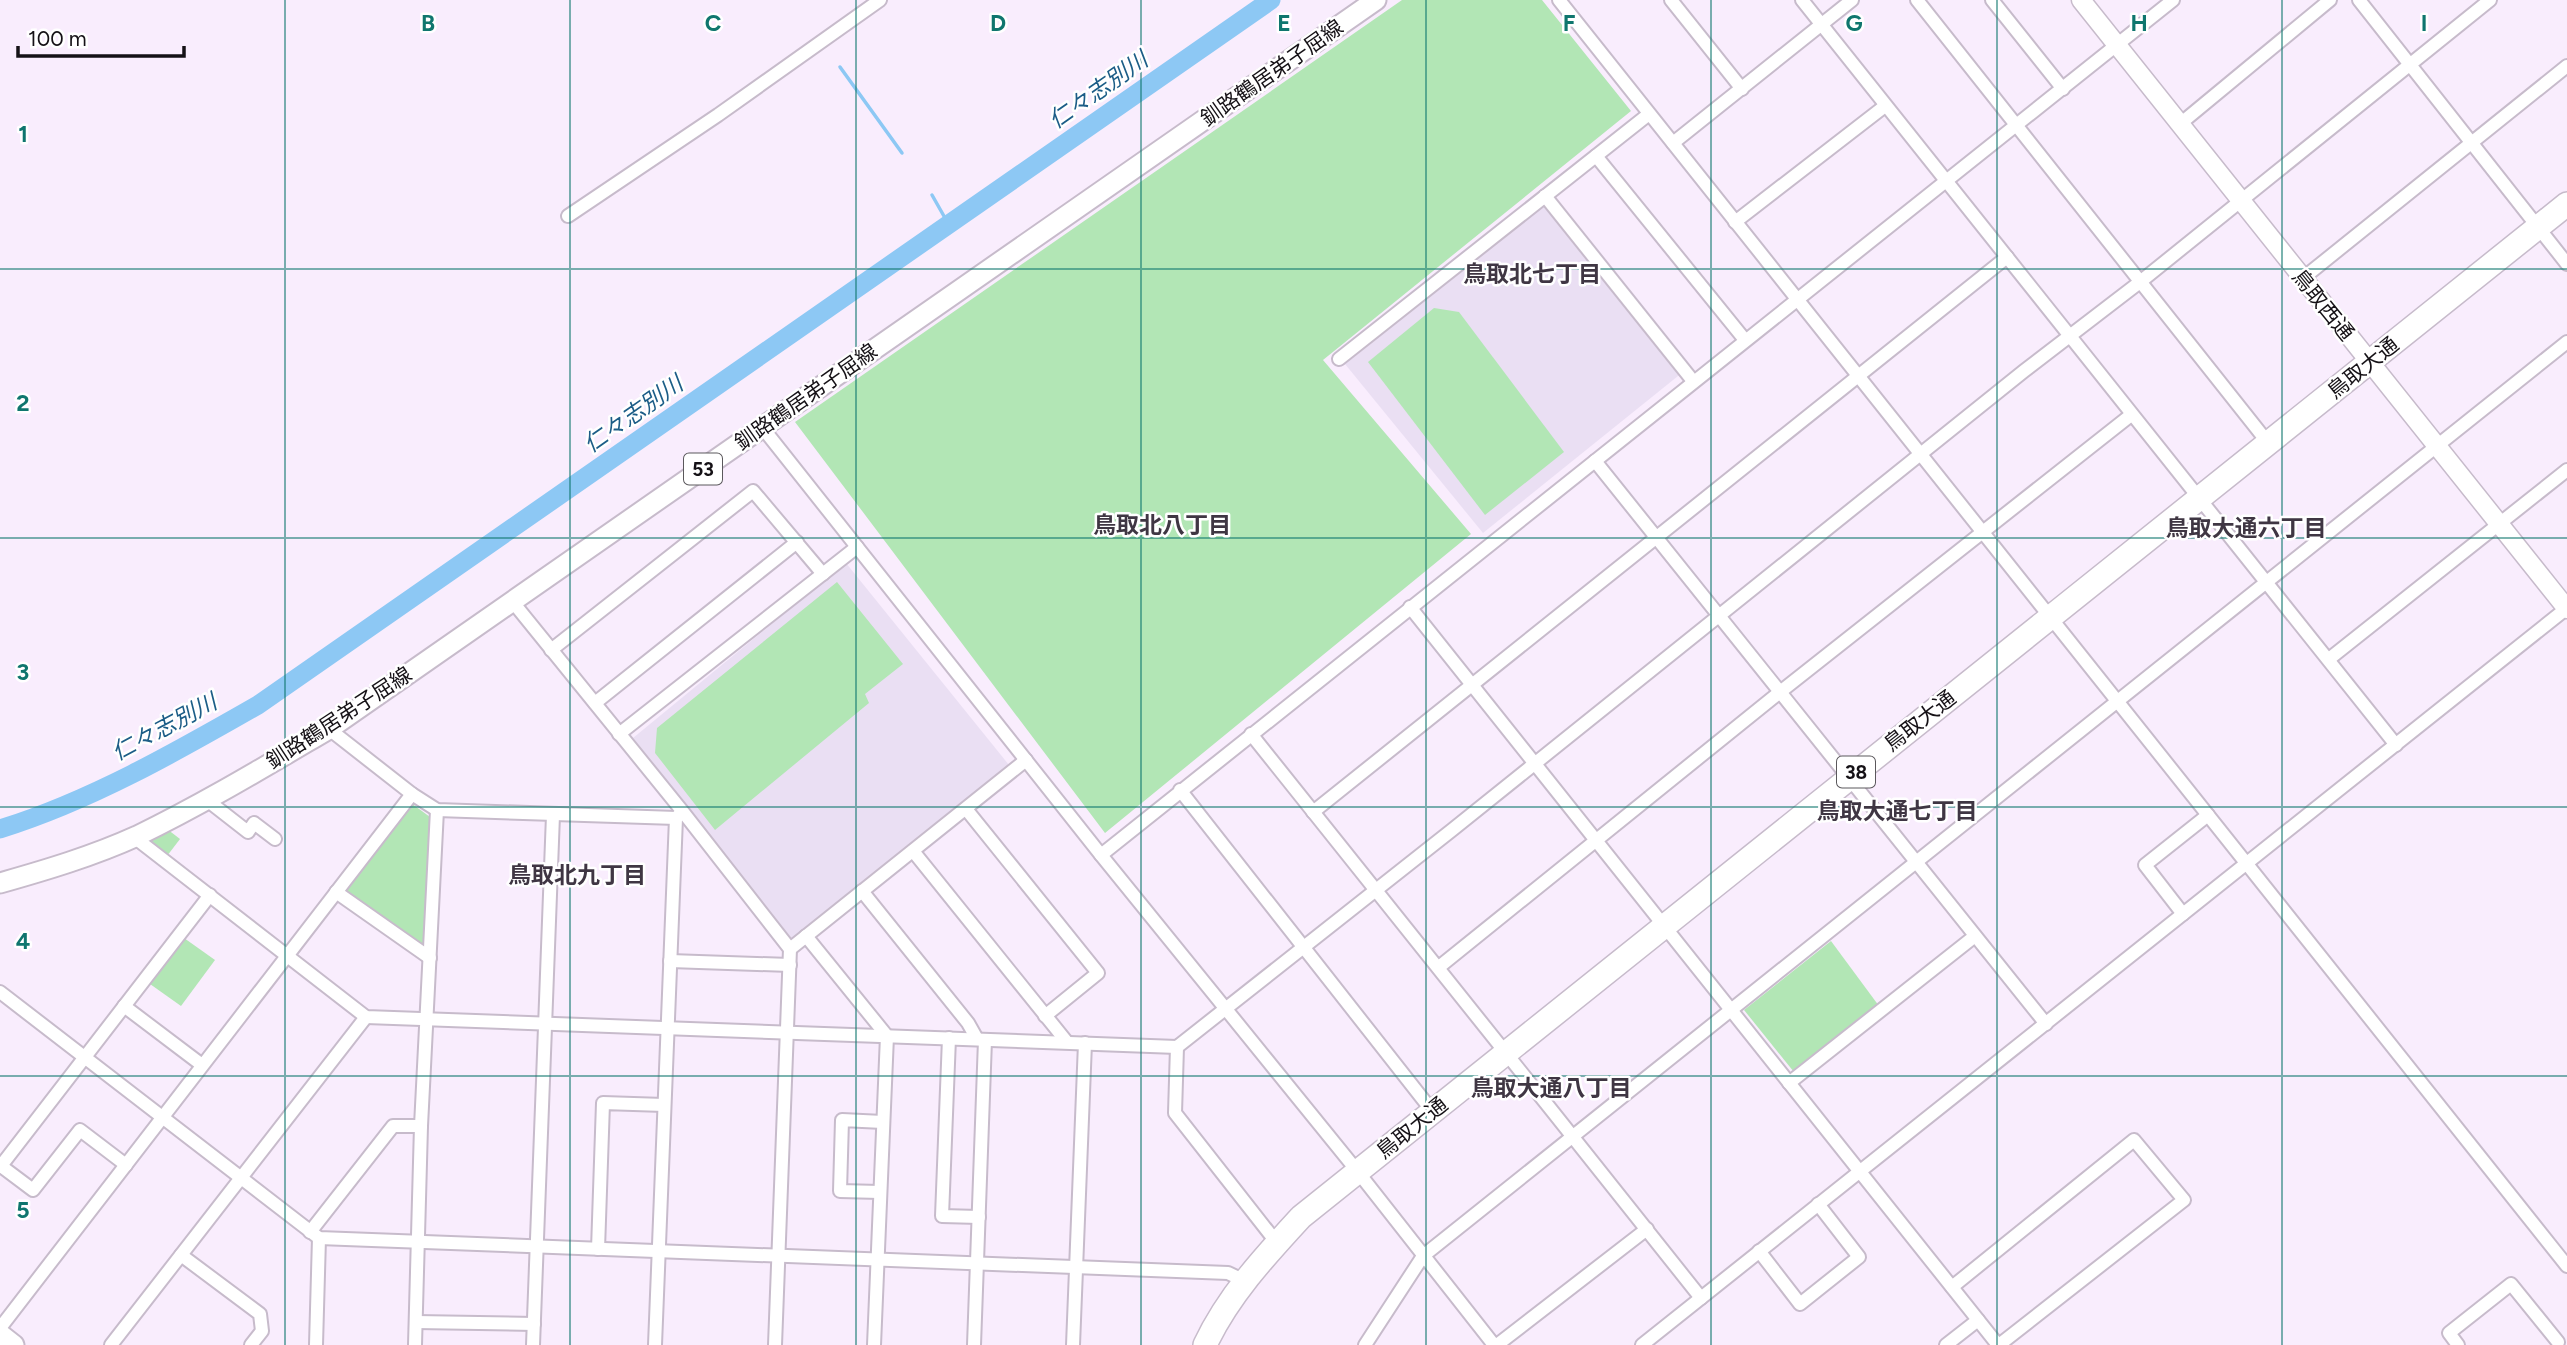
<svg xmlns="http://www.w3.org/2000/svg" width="2567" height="1345" font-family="Figtree,'Noto Sans JP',sans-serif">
<rect width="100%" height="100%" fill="#f9edfd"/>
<g fill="#eadff3">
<path d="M1544,205l35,37 104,130 -200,161 -138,-169z"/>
<path d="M846,563l163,202 -217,174 -159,-201z"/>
</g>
<g fill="#b2e6b5">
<path d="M1402,0h140l89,111 -308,249 148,174 -366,299 -310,-411z"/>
<path d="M1434,308l25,4 105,140 -79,63 -117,-153z"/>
<path d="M837,582l66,82 -38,30 4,9 -154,127 -60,-77 2,-25z"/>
<path d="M411,803l19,14 -7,132 -80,-57z"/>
<path d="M167,829l13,10 -13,17 -23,-17z"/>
<path d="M184,938l31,22 -34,46 -31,-22z"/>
<path d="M1831,941l48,65 -85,66 -50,-62z"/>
</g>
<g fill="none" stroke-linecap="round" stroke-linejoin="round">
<g stroke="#8dc8f4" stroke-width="3.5">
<path d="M840,67l62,86"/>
<path d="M932,195l17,30"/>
</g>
<path stroke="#8dc8f4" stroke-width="19" d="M0,829c90,-28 176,-77 258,-124l1013,-705"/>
<defs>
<g id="street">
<path d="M1559,0l1008,1266"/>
<path d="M1671,0l71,89"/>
<path d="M1802,0l594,745"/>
<path d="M1917,0l352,444"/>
<path d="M1992,0l71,89"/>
<path d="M2359,0l208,264"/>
<path d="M2180,124l150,-124"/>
<path d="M1673,143l179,-143"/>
<path d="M1596,156l149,184"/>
<path d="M1545,196l148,185"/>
<path d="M568,216l150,-101 162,-115"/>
<path d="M1735,222l150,-116"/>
<path d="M2302,279l265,-213"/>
<path d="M1339,359l310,-245"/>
<path d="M762,427l339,428 257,317 136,173"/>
<path d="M1595,461l451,563"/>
<path d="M512,601l171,211 107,137 -15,396"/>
<path d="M1410,607l588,738"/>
<path d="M551,650l202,-159 70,83"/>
<path d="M2329,659l238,-189"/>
<path d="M595,703l202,-161"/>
<path d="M329,729l83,65 25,16 239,8 5,-5"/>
<path d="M619,734l238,-187"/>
<path d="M1251,734c151,187 300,376 450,564"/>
<path d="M1180,790l253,322"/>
<path d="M207,800l41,32 6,-9 21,16"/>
<path d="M966,809l132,164 -53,43"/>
<path d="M1313,812l694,-555"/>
<path d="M134,837l232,180 811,30 275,-217 572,-459 116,-89 350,-282"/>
<path d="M913,851l153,190"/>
<path d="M1101,855l1072,-855"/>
<path d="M862,891l106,132 9,16"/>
<path d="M336,892l94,66"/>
<path d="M2183,914l-38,-49 63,-50"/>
<path d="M806,936l81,100 -13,309"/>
<path d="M790,949l236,-189"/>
<path d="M670,961l120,4"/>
<path d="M1439,967l341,-275 351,-277"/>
<path d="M0,992l319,246 909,35 17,8"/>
<path d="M124,1006l78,59"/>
<path d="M949,1038l-7,178 37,1"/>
<path d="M1177,1047l-2,66 102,130"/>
<path d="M1789,1083l186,-147"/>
<path d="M1,1166l32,24 47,-60 46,35"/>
<path d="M0,1167l210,-272"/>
<path d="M880,1192l-40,-1 2,-71 41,2"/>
<path d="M310,1232l83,-106h28"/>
<path d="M598,1249l5,-146 61,2"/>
<path d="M1759,1251l41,53 59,-47 -41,-53"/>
<path d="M181,1255l79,59 2,17 -11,14"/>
<path d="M1952,1287l182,-147 50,60 -185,145"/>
<path d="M416,1322l118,2"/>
<path d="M0,1328l412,-534"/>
<path d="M111,1345l255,-328"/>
<path d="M316,1345l3,-107"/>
<path d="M415,1345l6,-219 16,-316"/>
<path d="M533,1345l20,-530"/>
<path d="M655,1345l21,-527"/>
<path d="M974,1345l11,-305"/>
<path d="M1073,1345l12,-302"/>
<path d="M1365,1345l58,-89 1144,-914"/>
<path d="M1497,1345l150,-116"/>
<path d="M1642,1345l925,-737"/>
<path d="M1946,1345l32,-25"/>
<path d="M2458,1345l-9,-12 62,-49 47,58"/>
</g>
<path id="secondary" d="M2081,0l486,609"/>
<g id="primary">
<path d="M0,883c46,-13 93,-27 137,-47 66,-32 129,-70 192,-107l1047,-729"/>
<path d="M0,1334l14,11"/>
</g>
<path id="highway" d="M1205,1345c23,-49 60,-89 96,-128l1266,-1013"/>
</defs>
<use href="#street" stroke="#c7bbcb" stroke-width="16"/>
<use href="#secondary" stroke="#c7bbcb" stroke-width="21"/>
<use href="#primary" stroke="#c7bbcb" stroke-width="23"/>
<use href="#highway" stroke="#c7bbcb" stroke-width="26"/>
<use href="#street" stroke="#fff" stroke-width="12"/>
<use href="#secondary" stroke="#fff" stroke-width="18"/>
<use href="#primary" stroke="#fff" stroke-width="19"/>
<use href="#highway" stroke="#fff" stroke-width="23"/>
</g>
<path fill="none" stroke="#0f766e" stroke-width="2" stroke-opacity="0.55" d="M285,0v1345M570,0v1345M856,0v1345M1141,0v1345M1426,0v1345M1711,0v1345M1997,0v1345M2282,0v1345M0,269h2567M0,538h2567M0,807h2567M0,1076h2567"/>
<g text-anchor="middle" stroke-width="5" stroke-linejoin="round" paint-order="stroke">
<g fill="#fff" stroke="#5b585c" stroke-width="2">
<rect x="684" y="453.5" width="38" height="31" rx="5"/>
<rect x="1837" y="756.5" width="38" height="31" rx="5"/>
</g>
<g font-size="19" font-weight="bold" fill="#151116">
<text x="703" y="476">53</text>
<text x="1856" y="779">38</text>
</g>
<g font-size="21" fill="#151116" stroke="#fff">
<text transform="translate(1272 73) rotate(-35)" y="7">釧路鶴居弟子屈線</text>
<text transform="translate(2323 305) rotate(51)" y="7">鳥取西通</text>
<text transform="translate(2363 368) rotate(-39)" y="7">鳥取大通</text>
<text transform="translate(806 397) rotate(-35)" y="7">釧路鶴居弟子屈線</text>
<text transform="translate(339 718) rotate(-33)" y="7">釧路鶴居弟子屈線</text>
<text transform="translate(1920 721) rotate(-38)" y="7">鳥取大通</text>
<text transform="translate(1412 1128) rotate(-39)" y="7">鳥取大通</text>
</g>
<g font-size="23" font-style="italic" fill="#1c5d87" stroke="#fff">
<text transform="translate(1098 90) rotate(-35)" y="8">仁々志別川</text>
<text transform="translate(633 414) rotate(-35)" y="8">仁々志別川</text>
<text transform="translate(164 727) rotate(-28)" y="8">仁々志別川</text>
</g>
<g font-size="23" font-weight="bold" fill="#3f3643" stroke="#fff">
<text x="1532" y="282">鳥取北七丁目</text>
<text x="1162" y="533">鳥取北八丁目</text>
<text x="2246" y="536">鳥取大通六丁目</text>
<text x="1897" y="819">鳥取大通七丁目</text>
<text x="577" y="883">鳥取北九丁目</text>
<text x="1551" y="1096">鳥取大通八丁目</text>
</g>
</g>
<g font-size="23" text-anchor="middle" font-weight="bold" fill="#0f766e" stroke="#fff" stroke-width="5" stroke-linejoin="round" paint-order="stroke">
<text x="428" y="31">B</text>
<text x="713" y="31">C</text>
<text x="998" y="31">D</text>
<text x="1284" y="31">E</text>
<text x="1569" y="31">F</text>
<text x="1854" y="31">G</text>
<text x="2139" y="31">H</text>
<text x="2424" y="31">I</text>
<text x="23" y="142">1</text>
<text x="23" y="411">2</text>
<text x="23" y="680">3</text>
<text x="23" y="949">4</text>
<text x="23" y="1218">5</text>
</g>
<path d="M18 46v10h166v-10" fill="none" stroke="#151116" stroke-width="3.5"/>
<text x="28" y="46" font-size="21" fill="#151116" stroke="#ffffff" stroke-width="5" paint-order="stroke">100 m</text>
</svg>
